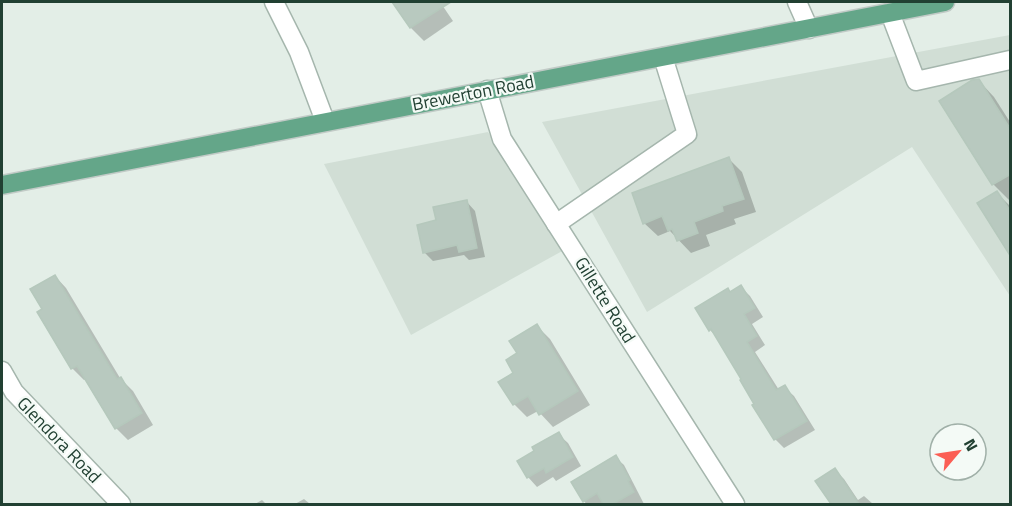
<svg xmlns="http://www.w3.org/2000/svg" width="1012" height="506" font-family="'Titillium Web',sans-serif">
<rect width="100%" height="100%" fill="#e3eee7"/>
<g fill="#d1ded5">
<path d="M1010,35v261l-98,-149 -265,165 -105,-190z"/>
<path d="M488,132l76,118 -153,85 -87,-171z"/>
</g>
<g fill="#0003">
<path d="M394,2h46l13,19 -29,20 -13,-13z"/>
<path d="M978,80l16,17 16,25 -1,78 -16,-16z"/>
<path d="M729,159l13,13 14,40 -22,7 2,5 -30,11 4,11 -19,7 -21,-22 -12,5 -14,-13z"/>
<path d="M997,193l13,13v48z"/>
<path d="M466,201l9,10 10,46 -16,3 -5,-5 -31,6 -9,-9 14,-31z"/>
<path d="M55,276l11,12 54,90 13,13 20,34 -25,15 -12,-12 -30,-49 -2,1 -12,-12 -28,-59z"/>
<path d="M741,287l9,9 13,21 -11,7 13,21 -10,7 24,38 5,-3 10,9 21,34 -31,18 -9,-9 -55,-99 -10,-10 -13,-22 31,-19 3,4z"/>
<path d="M537,326l13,13 40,66 -37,22 -15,-16 -11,6 -13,-13 1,-31 4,-19z"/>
<path d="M558,434l10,9 13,23 -25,15 -3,-4 -16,10 -9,-10 8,-26z"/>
<path d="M615,457l9,8 20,39h-58l-13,-22z"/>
<path d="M835,470l9,9 14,21 6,-4 9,8h-40l-16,-23z"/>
<path d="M304,499l6,5h-15z"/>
<path d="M262,500l4,4h-11z"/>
</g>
<g fill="#b8c9bf" stroke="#b5c8bc" stroke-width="1.5">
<path d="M392,2h59l-41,26z"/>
<path d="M979,79l32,51v44l-19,11 -53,-84 33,-21z"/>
<path d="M729,157l15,42 -22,7 1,5 -29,11 4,11 -21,8 -5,-12 -4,2 -6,-15 -19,8 -11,-31z"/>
<path d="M997,191l14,21v45l-34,-54z"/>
<path d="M467,200l10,48 -18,4 -2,-7 -34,8 -6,-28 19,-5 -3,-13z"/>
<path d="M55,275l62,104 4,-2 21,36 -27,16 -38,-63 -6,3 -34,-57 5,-3 -12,-20z"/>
<path d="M741,285l14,23 -11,6 13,22 -10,6 29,48 9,-5 22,36 -33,19 -22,-35 2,-1 -14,-24 1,-1 -30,-50 -2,2 -14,-23 33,-20 2,4z"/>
<path d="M537,324l41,67 -39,24 -11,-19 -15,9 -15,-23 15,-9 -7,-13 11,-7 -8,-12z"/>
<path d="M559,432l14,25 -27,16 -2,-5 -17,10 -10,-17 17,-10 -2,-4z"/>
<path d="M616,455l14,25 -2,1 6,11 -21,12h-10l-6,-11 -14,9 -12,-20z"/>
<path d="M835,468l24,36h-28l-16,-23z"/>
</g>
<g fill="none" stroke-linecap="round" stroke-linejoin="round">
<defs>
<g id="minor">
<path d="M274,2l25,50 26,69"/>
<path d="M797,2l12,27"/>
<path d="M890,13l26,68 94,-21"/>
<path d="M487,90l15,49 233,365"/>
<path d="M556,224l131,-90 -24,-77"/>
<path d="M2,371l12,21 107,112"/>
</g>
<path id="major" d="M2,185l943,-183"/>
</defs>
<use href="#minor" stroke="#a5b6ad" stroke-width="21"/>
<use href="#major" stroke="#c1cac6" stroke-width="21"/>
<use href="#minor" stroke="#fff" stroke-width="18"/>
<use href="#major" stroke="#64a689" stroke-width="18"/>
</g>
<g text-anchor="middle" stroke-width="4.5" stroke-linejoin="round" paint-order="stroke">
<g font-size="18" fill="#214032" stroke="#f4faf6">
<text transform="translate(473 93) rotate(-11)" y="6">Brewerton Road</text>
<text transform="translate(605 300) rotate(58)" y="6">Gillette Road</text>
<text transform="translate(59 440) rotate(46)" y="6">Glendora Road</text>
</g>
</g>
<rect width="1012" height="506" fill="none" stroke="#214032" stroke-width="6"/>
<g transform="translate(958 452) rotate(61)"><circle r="28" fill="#f4faf6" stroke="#a0b0a8" stroke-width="1.5"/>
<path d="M0-4.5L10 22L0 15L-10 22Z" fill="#fb5e54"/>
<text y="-9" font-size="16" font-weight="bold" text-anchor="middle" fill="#214032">N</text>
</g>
</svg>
